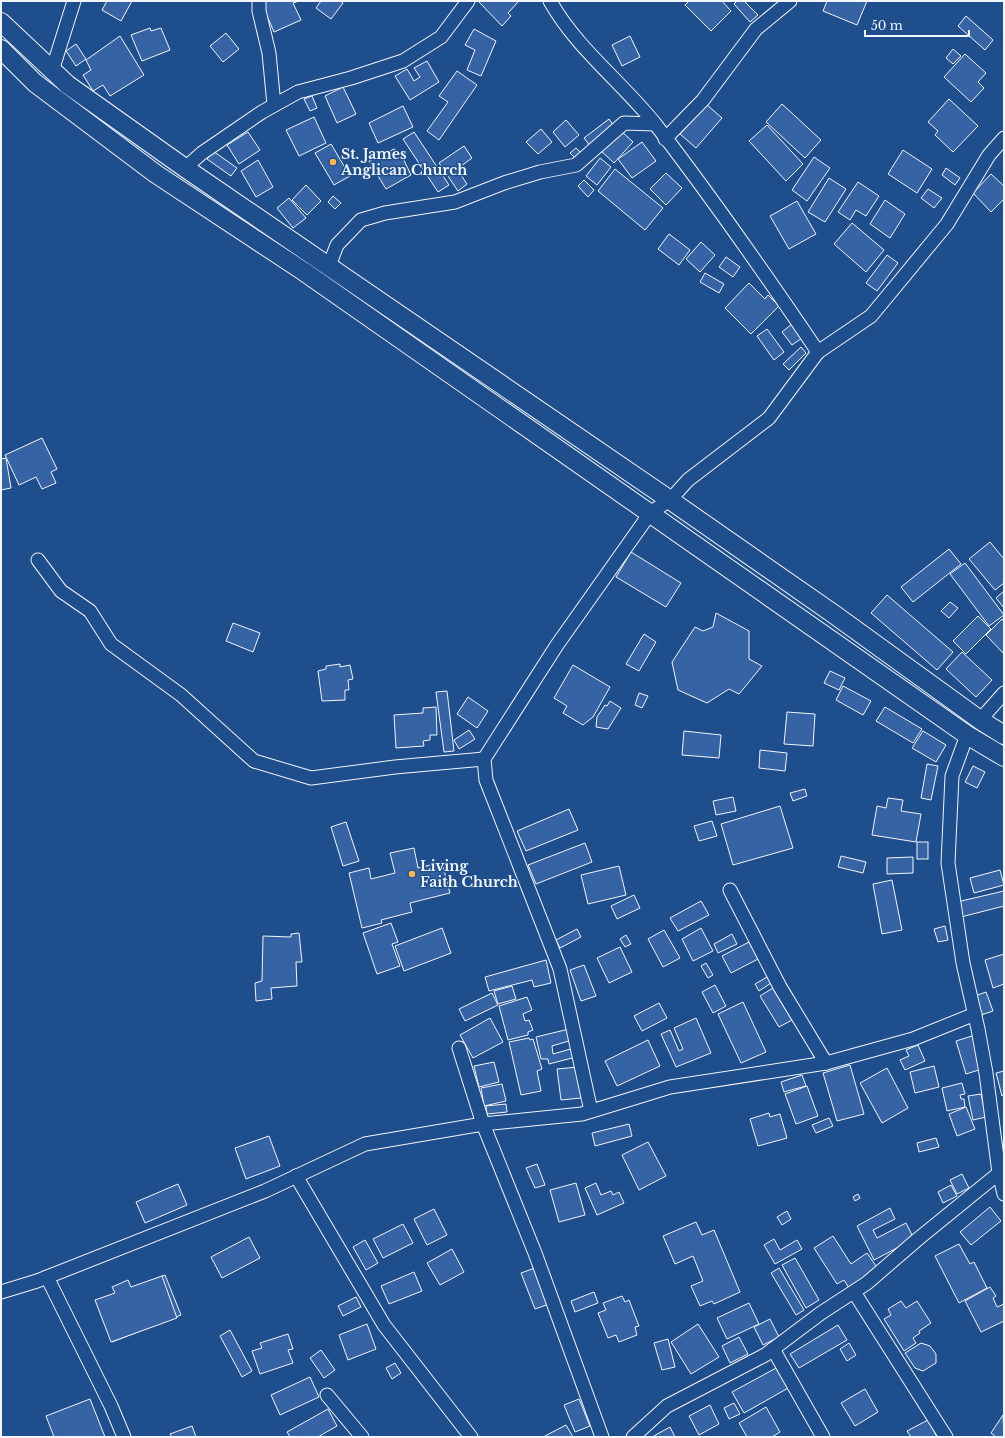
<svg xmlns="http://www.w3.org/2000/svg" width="1005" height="1438" font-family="'Libre Baskerville',serif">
<rect width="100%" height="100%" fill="#1f4e8c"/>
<g fill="#3563a3" stroke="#f2f6ff">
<path d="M107,1h25l-11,20 -19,-11z"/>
<path d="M263,1h36l-6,2 8,17 -27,12 -13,-30z"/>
<path d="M321,1h19l3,2 -12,16 -15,-11z"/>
<path d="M478,1h41l-11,12 3,3 -9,10z"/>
<path d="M689,1h33l9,10 -20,20 -26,-26z"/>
<path d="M737,1h7l14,14 -8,7 -16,-18z"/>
<path d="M827,1h40l-10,24 -34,-14z"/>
<path d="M966,16l27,24 -8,10 -27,-24z"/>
<path d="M150,28l1,3 10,-3 9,22 -28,11 -11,-26z"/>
<path d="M474,29l22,12 -15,35 -14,-6 8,-20 -10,-5z"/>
<path d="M226,33l13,16 -16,13 -13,-16z"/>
<path d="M120,36l24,39 -34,21 -7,-11 -10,6 -10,-16 8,-5 -5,-10z"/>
<path d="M630,36l10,21 -18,9 -10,-21z"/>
<path d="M76,44l10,15 -10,7 -10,-15z"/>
<path d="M953,49l8,7 -8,8 -7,-6z"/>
<path d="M965,54l21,19 -8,9 6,6 -13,14 -27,-25z"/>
<path d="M427,61l12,21 -29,18 -15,-24 12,-7 7,12 6,-4 -6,-9z"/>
<path d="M457,71l20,14 -38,55 -12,-9 21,-29 -9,-6z"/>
<path d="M343,87l13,27 -19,9 -12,-27z"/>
<path d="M312,96l5,12 -7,3 -6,-12z"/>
<path d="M949,99l29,27 -25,26 -18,-17 3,-4 -10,-9z"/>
<path d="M706,104l16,14 -26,30 -16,-14z"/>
<path d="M782,104l39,36 -16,18 -39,-36z"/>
<path d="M403,106l10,21 -35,16 -9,-20z"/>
<path d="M314,117l12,26 -27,13 -13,-26z"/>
<path d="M609,119l7,10 -25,18 -7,-9z"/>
<path d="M566,120l13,15 -14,12 -12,-15z"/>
<path d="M767,125l36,39 -17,17 -37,-40z"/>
<path d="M541,129l11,13 -14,12 -12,-12z"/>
<path d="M619,129l14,13 -19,21 -14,-13z"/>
<path d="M248,132l12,18 -21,14 -12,-19z"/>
<path d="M414,132l35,53 -11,7 -35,-53z"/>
<path d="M642,142l14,19 -24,17 -14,-19z"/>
<path d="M331,144l19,32 -16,9 -19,-32z"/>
<path d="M464,146l8,12 -15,11 10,15 -9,7 -19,-28z"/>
<path d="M576,148l6,6 -6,5 -6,-6z"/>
<path d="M394,149l7,5 10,21 -25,14 -17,-28z"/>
<path d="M903,150l29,19 -15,24 -29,-19z"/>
<path d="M213,151l24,17 -6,8 -24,-17z"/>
<path d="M814,157l16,11 -23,33 -15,-11z"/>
<path d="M600,158l11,9 -14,18 -11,-9z"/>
<path d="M258,160l15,27 -17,10 -15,-26z"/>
<path d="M946,168l14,10 -5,7 -13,-10z"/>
<path d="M615,169l48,39 -18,22 -47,-39z"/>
<path d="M666,173l16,15 -16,17 -16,-16z"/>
<path d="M991,174l13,12v13l-13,13 -18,-19z"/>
<path d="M829,178l17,11 -21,33 -17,-10z"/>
<path d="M584,180l10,10 -6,7 -10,-11z"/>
<path d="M858,182l21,14 -13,20 -10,-6 -6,10 -12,-8z"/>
<path d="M306,185l15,16 -14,14 -15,-15z"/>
<path d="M928,189l14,9 -8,10 -13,-10z"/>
<path d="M333,196l8,7 -6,6 -7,-7z"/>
<path d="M289,198l17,20 -13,10 -16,-20z"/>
<path d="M885,200l20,14 -15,24 -20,-14z"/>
<path d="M797,201l19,33 -27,15 -19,-33z"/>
<path d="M852,223l32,27 -18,22 -32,-28z"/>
<path d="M669,234l21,16 -11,15 -21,-16z"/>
<path d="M701,242l14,13 -15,17 -14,-13z"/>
<path d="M887,255l11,8 -21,28 -11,-8z"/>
<path d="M726,257l14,10 -7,10 -14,-10z"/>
<path d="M705,273l19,11 -5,9 -19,-11z"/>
<path d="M749,283l16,16 3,-4 11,11 -28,28 -26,-26z"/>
<path d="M792,324l10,14 -10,7 -10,-13z"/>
<path d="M767,329l17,23 -10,8 -17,-24z"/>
<path d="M801,347l5,6 -17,17 -6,-6z"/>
<path d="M42,438l15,31 -6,3 5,11 -14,6 -6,-12 -17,8 -14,-30z"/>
<path d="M6,458l5,30 -10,2v-31z"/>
<path d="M990,542l14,17v24l-9,7 -26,-31z"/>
<path d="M949,549l12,15 -48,38 -12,-15z"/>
<path d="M631,552l50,31 -15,24 -50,-30z"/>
<path d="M965,563l39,52 -15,11 -39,-52z"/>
<path d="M1004,591v17l-8,-10z"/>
<path d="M887,595l66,57 -16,18 -66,-57z"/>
<path d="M950,602l8,6 -9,10 -8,-7z"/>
<path d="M716,613l33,18v28l13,7 -23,28 -10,-5 -22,14 -29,-13 -6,-28 23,-35 8,4 10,-4z"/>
<path d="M978,616l13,13 -25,25 -13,-13z"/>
<path d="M1002,619l2,3v32l-18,-19z"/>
<path d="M233,623l27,10 -7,19 -27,-11z"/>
<path d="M644,634l12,8 -17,29 -13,-7z"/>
<path d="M962,652l30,28 -16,17 -30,-28z"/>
<path d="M340,664v3l10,-2 3,14 -5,1 1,10h-4v10l-23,1 -4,-30 8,-2v-3z"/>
<path d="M573,665l37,22 -17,30 -10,8 -20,-12 4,-7 -13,-8z"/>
<path d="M830,671l15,7 -6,12 -15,-7z"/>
<path d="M843,686l28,15 -8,14 -27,-15z"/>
<path d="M447,691l7,60 -10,1 -8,-60z"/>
<path d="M639,693l9,3 -6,12 -7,-3z"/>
<path d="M468,697l20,14 -11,17 -20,-14z"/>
<path d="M610,701l11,7 -13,21 -12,-2 1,-10 8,-12 2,1z"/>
<path d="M436,707l1,28h-7v5l-7,1 1,5 -28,2 -2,-33 29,-2v-5z"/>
<path d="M885,707l37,22 -9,14 -37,-22z"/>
<path d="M787,712l28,2 -2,32 -29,-2z"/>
<path d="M469,730l6,9 -16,10 -5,-9z"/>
<path d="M684,731l37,4 -2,23 -37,-3z"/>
<path d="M923,731l23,14 -10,17 -24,-14z"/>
<path d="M760,750l27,3 -2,18 -26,-3z"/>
<path d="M927,764l11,2 -7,34 -10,-2z"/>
<path d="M973,766l12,6 -8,16 -12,-6z"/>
<path d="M805,789l2,7 -14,5 -3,-8z"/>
<path d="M733,797l3,14 -20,4 -3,-14z"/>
<path d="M888,798l15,2 -2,11 20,3 -5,28 -44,-7 5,-29 9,2z"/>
<path d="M780,806l13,42 -60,17 -12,-41z"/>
<path d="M569,809l9,21 -52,21 -9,-20z"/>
<path d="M712,821l5,15 -18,5 -5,-15z"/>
<path d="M346,822l13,39 -16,5 -12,-39z"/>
<rect x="917" y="842" width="11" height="17"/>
<path d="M585,843l7,19 -56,22 -8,-19z"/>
<path d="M414,848l4,20 24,-6 8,31 -40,10 2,9 -31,8 1,3 -20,5 -13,-55 20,-5 2,11 24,-6 -5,-20z"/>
<path d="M841,856l25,6 -3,11 -25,-6z"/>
<path d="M913,857v16l-26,1v-16z"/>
<path d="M619,866l7,29 -38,9 -7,-29z"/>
<path d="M1000,870l4,15 -30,8 -4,-15z"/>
<path d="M892,880l10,50 -20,4 -9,-50z"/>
<path d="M1004,891v15l-43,11 -4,-15z"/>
<path d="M634,895l6,13 -23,11 -6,-13z"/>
<path d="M701,901l8,14 -31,16 -8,-13z"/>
<path d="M391,923l7,19 -6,2 8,22 -23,8 -14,-41z"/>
<path d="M945,926l3,14 -10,2 -4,-13z"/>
<path d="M442,928l9,25 -47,18 -9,-25z"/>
<path d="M701,928l12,23 -20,10 -11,-22z"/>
<path d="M577,929l4,8 -21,11 -4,-8z"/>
<path d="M664,930l16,28 -17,9 -15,-28z"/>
<path d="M299,933l3,29h-6l1,24 -26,2 1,11 -16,2 -1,-18 7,-2 1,-45 28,1v-3z"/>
<path d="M732,934l5,10 -19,9 -4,-9z"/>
<path d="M626,935l5,9 -6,3 -5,-8z"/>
<path d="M749,942l9,17 -27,14 -9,-17z"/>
<path d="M620,947l12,25 -23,11 -12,-25z"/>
<path d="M1004,954v30l-11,4 -8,-28z"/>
<path d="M546,960l5,23 -17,4 -2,-7 -43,11 -4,-14z"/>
<path d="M706,963l7,12 -5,3 -7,-12z"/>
<path d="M584,965l12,31 -15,5 -11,-31z"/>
<path d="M767,977l4,6 -12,8 -4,-7z"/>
<path d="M715,985l11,21 -13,7 -11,-21z"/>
<path d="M512,986l4,13 -18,5 -4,-13z"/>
<path d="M773,988l19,32 -13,7 -19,-31z"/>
<path d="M986,992l7,19 -12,4 -6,-19z"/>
<path d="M492,993l6,12 -33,16 -6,-12z"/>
<path d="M527,997l5,13 -9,4 2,7 4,-1 4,10 -5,2v3l-20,5 -9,-34z"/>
<path d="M743,1002l23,50 -25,11 -23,-49z"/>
<path d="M659,1003l8,15 -25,13 -8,-15z"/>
<path d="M490,1018l13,24 -30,16 -13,-23z"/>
<path d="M696,1018l15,35 -35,14 -15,-33 9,-4 9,21 4,-2 -9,-21z"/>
<path d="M569,1029l3,11 -20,6 1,8 21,-6 2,9 -27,7 -1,-5h-7l-5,-22z"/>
<path d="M972,1036l10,33 -16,5 -10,-33z"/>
<path d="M529,1038l1,2 3,-1 9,30 -5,2 4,20 -20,4 -12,-53z"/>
<path d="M648,1040l12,26 -43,20 -12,-25z"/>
<path d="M918,1045l7,16 -20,9 -5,-10 9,-4 -3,-6z"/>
<path d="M494,1062l5,20 -20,5 -5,-21z"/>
<path d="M850,1065l14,49 -27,7 -14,-48z"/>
<path d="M934,1066l5,21 -24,6 -5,-21z"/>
<path d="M578,1067l3,31 -20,2 -4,-31z"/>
<path d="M887,1068l21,40 -26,15 -22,-40z"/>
<path d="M1004,1071v24l-2,1 -6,-23z"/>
<path d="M802,1075l4,11 -22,6 -3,-10z"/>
<path d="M962,1083l3,11 -5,1 1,4h3l1,8 -18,4 -5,-23z"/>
<path d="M502,1084l4,17 -22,5 -3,-18z"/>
<path d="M807,1086l11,30 -22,8 -11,-30z"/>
<path d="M981,1094l5,23 -13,3 -5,-24z"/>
<path d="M506,1104l1,8 -20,2 -1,-8z"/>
<path d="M966,1107l9,22 -18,7 -8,-22z"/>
<path d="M769,1113l1,4 10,-3 7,24 -29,8 -8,-27z"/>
<path d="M829,1118l4,8 -17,7 -4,-8z"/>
<path d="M629,1124l3,12 -37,10 -3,-13z"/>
<path d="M269,1136l11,30 -34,13 -11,-31z"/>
<path d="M936,1138l3,9 -20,5 -2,-9z"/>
<path d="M648,1142l18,34 -27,14 -17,-35z"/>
<path d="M537,1164l8,21 -10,3 -9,-20z"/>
<path d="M962,1174l7,14 -12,6 -7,-14z"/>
<path d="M576,1183l9,32 -26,7 -9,-32z"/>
<path d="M596,1183l5,12 10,-4 2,4 6,-3 5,11 -27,12 -12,-27z"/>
<path d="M178,1184l9,21 -42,18 -9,-21z"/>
<path d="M951,1185l6,11 -14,7 -5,-11z"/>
<path d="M858,1194l2,4 -5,3 -2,-4z"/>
<path d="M990,1207l11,14 -30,24 -11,-13z"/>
<path d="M890,1208l5,11 -22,11 4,8 29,-15 8,16 -40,21 -17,-34z"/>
<path d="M434,1209l13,26 -20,10 -13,-26z"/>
<path d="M787,1211l4,8 -9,6 -5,-8z"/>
<path d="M696,1222l6,13 12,-5 26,62 -26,12 -2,-3 -12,5 -9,-20 12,-5 -10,-25 -18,8 -12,-28z"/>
<path d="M403,1224l10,19 -30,15 -10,-19z"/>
<path d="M833,1236l18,28 16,-11 11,16 -29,19 -5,-8 -7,4 -23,-36z"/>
<path d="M249,1237l11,21 -38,20 -11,-21z"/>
<path d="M774,1239l6,11 17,-10 5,9 -27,15 -11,-19z"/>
<path d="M365,1240l13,23 -12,7 -13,-23z"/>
<path d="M959,1244l11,20 4,-2 13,26 -28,15 -24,-47z"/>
<path d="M452,1249l12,23 -24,13 -13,-22z"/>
<path d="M795,1258l24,42 -13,8 -24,-43z"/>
<path d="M535,1268l14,36 -14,5 -14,-36z"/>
<path d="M779,1268l25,42 -8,5 -25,-42z"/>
<path d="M414,1272l8,19 -33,13 -8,-18z"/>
<path d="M165,1275l16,40 -69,27 -16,-41z"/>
<path d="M162,1276l15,42 -66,24 -16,-42 20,-7 -3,-6 16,-7 3,7z"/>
<path d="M990,1287l6,9 -3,2 4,9 7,-3v17l-23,11 -16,-31z"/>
<path d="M594,1292l4,11 -23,9 -4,-11z"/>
<path d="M622,1296l3,6 4,-2 10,26 -4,1 2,8 -18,7 -3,-7 -8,3 -10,-25 8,-3 -3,-7z"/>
<path d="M356,1297l5,10 -18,9 -5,-10z"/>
<path d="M901,1301l5,7 11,-7 14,22 -12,8 1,2 -7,5 3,5 -12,8 -20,-32 7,-4 -3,-6z"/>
<path d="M749,1303l10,21 -32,15 -10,-21z"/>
<path d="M770,1319l9,18 -16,8 -9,-18z"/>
<path d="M367,1324l9,25 -28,11 -9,-25z"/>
<path d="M698,1324l21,33 -28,17 -20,-32z"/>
<path d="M838,1325l9,15 -48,28 -9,-14z"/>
<path d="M230,1330l22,41 -10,6 -22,-41z"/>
<path d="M288,1334l5,15 -5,1 5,13 -33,11 -8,-23 10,-3 -2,-5z"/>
<path d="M739,1337l9,17 -18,9 -8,-17z"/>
<path d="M668,1339l7,28 -13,3 -8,-27z"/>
<path d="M849,1343l7,12 -9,6 -7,-12z"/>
<path d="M921,1343l9,3 6,8v9l-13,8 -8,-3 -10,-15z"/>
<path d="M321,1350l14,20 -11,8 -14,-20z"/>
<path d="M395,1363l6,10 -9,6 -6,-11z"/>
<path d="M778,1367l12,20 -46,26 -12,-21z"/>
<path d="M310,1377l9,20 -39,18 -9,-20z"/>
<path d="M865,1389l13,23 -23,14 -14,-23z"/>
<path d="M90,1399l15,38h-51l-8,-21z"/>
<path d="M579,1399l11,27 -15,6 -11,-27z"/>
<path d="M734,1403l6,11 -11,5 -5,-11z"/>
<path d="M710,1405l9,19 -20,11 -10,-19z"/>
<path d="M766,1407l14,25 -8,5h-25l-8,-14z"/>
<path d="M328,1409l9,17 -19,11h-28l-3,-5z"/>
<path d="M1003,1415l1,22h-8l-5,-4z"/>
<path d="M928,1420l9,17h-26l-4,-6z"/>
<path d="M566,1425l7,12h-30z"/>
<path d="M192,1426l4,11h-24l-2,-3z"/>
<path d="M670,1427l5,10h-23z"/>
</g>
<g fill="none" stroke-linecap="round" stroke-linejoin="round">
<defs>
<g id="street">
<path d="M259,1v10l10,42 5,52"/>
<path d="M550,1c27,48 72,81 106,124 56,73 110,150 162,227l-49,66 -81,62 -18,20 -19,12 -94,133 -73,114 2,21 74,189 31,142"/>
<path d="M52,71l22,-70"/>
<path d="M665,139l38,-39 53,-71 34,-28"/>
<path d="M185,168l17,-15 60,-41 36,-20 53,-14 52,-17 38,-24 27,-36"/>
<path d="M329,266l8,-21 24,-25 24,-7 70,-11 49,-19 36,-11 36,-7 48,-42 31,1"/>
<path d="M818,352l53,-36 76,-92 42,-69 15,-17"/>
<path d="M38,560l23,31 29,20 21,33 70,51 73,66 57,17 84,-11 89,-8"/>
<path d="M980,720l24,-27"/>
<path d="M967,735l-15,41 -4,87 15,100 15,66 8,44 13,100 5,21"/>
<path d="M730,890l50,97 46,76"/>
<path d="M459,1048l24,76 52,129 67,184"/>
<path d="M296,1176l88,149 87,112"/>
<path d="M47,1277l64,129 13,31"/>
<path d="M1,1292l36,-11 228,-90 100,-47 118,-20 99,-10 88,-27 156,-24 87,-24 62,-25"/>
<path d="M854,1292l92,145"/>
<path d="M773,1349l50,88"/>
<path d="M327,1395l35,42"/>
<path d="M633,1437l34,-31 98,-51 56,-42 46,-30 51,-44 86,-70"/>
</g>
<g id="secondary">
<path d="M1,22l67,63 117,83 485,332 165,115 145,105 24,15"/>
<path d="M1,49l34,34 121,91 147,97 664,464 37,22"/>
</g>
</defs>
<use href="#street" stroke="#f2f6ff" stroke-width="15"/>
<use href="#secondary" stroke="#f2f6ff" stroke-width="20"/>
<use href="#street" stroke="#1f4e8c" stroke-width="13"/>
<use href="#secondary" stroke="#1f4e8c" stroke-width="18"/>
</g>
<g fill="#ffb74d" stroke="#1f4e8c" stroke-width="1.5">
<circle cx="333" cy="162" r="4"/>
<circle cx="412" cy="874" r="4"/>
</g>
<g text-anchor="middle" stroke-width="3" stroke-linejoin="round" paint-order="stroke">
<g font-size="14" font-weight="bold" fill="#f2f6ff" stroke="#1f4e8c" text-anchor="start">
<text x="341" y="159">St. James<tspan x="341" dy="16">Anglican Church</tspan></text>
<text x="420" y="871">Living<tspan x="420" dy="16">Faith Church</tspan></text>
</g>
</g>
<rect width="1005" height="1438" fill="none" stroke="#f2f6ff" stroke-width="4"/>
<path d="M865 30v6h104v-6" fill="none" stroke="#f2f6ff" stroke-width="2"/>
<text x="871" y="30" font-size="12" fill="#f2f6ff" stroke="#1f4e8c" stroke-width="3" paint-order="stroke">50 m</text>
</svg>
